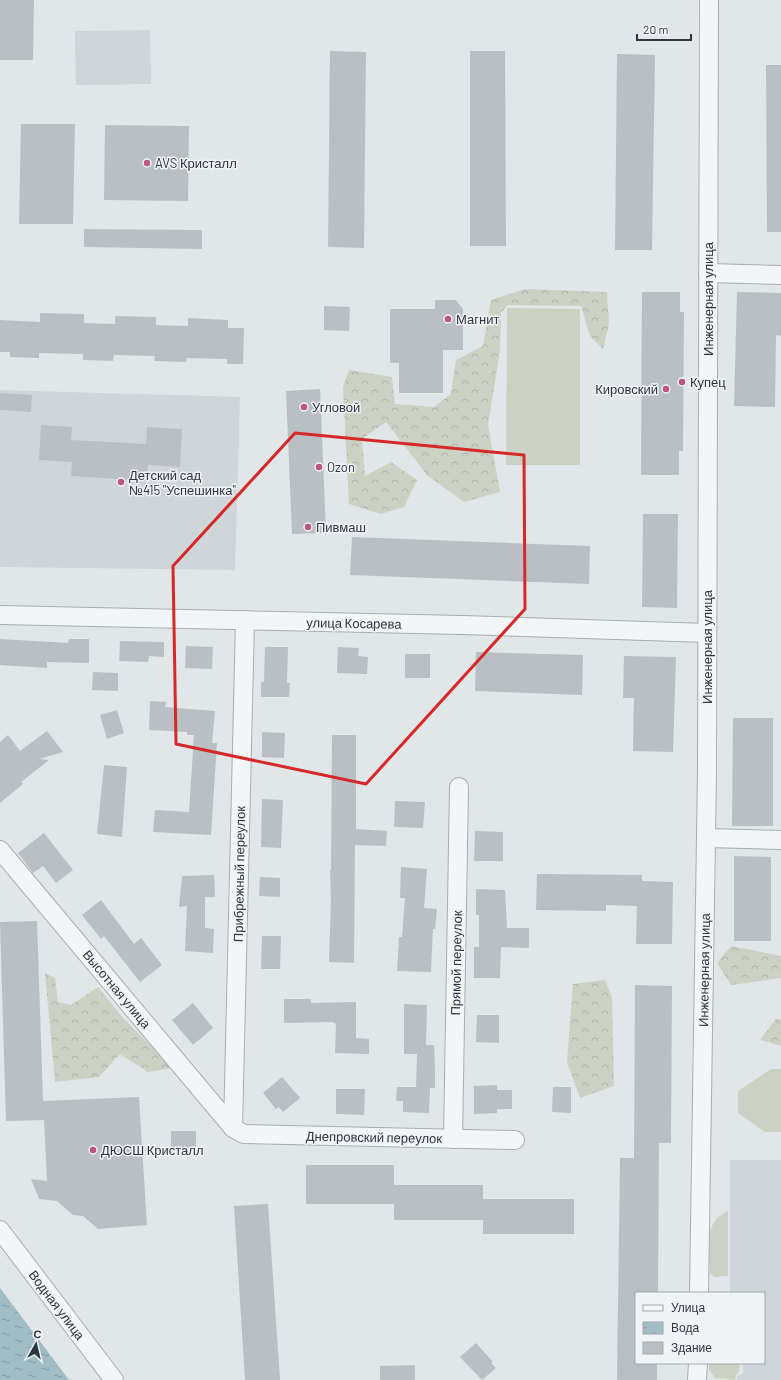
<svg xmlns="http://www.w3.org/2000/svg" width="781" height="1380" font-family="Barlow,sans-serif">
<defs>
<pattern id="forest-crowns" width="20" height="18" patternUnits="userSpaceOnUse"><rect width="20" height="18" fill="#cbd1c3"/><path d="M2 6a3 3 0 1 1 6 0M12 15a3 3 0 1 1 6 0" fill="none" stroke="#aeb4a9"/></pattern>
<pattern id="water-ripples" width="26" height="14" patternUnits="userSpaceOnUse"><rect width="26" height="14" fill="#a0bcc4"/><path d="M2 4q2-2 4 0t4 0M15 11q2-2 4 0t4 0" fill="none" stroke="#839aa1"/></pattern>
</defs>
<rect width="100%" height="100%" fill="#e1e6e8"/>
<g fill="#cfd6da">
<path d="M150,30l1,54 -75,1 -1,-54z"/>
<path d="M0,390l240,7 -5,173 -235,-3z"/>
<path d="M730,1160h51v220h-44v-4l6,-3v-10h21v-70h-34z"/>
</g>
<g fill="#cbd1c3">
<path d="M507,308l73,1v156h-74z"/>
<path d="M771,1069h10v63h-16l-27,-19v-22z"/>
<path d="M728,1211v65l-14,1 -4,-4c0,-25 -8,-50 18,-62z"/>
<path d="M709,1363h31l-1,9 -3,3 -1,5 -20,-2 -6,-9z"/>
</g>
<g fill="url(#forest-crowns)">
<path d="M525,289l82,3 2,32 -6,25 -13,-13 -9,-30 -73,-1 -7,8 -1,37 -12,75 12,67 -36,10 -37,-27 -41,-53 -24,17 3,37 26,-14 26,18 -13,27 -23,7 -32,-10 -6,-117 6,-17 43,7 3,27 39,3 17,-13 5,-34 27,-14 8,-46z"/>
<path d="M731,946l50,10v22l-50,7 -14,-22z"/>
<path d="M45,973l10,5 3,24 13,3 27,-18 25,31 50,50 -25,4 -28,-18 -21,23 -44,5z"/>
<path d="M605,980l7,17 2,89 -34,12 -13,-36 6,-78z"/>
<path d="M776,1019h5v27l-21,-6z"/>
</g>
<path fill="url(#water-ripples)" d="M0,1288l69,92h-69z"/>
<g fill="#b9c0c4">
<path d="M0,0h34l-1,60h-33z"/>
<path d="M330,51l36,1 -2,196 -36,-1z"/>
<path d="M470,51h35l1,195h-36z"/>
<path d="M617,54l38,1 -3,195h-37z"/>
<path d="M766,65h15v167h-14z"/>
<path d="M21,124h54l-2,100h-54z"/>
<path d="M105,125l84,1 -1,75 -84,-1z"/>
<path d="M84,229l118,1v19l-118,-2z"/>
<path d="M642,292h38v20h4l-1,139h-4v24h-38z"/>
<path d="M737,292l44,1v43l-5,-1 -1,72 -41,-1z"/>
<path d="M435,300h21l7,9v41h-20v43h-44v-30h-9v-54h45z"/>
<path d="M324,306l26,1 -1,24 -25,-1z"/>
<path d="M40,313l44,1v9l31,1v-8l41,1v8l32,1v-8l40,2v8h16l-1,36h-16v-5l-40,-1 -1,4 -32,-1 1,-5 -41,-1 -1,6 -30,-1v-6l-44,-1v5l-29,-1v-5h-10v-32l40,2z"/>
<path d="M320,389l6,144 -34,1 -6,-143z"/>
<path d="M0,393l32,2 -1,17 -31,-2z"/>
<path d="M41,425l31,2 -1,13 75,4 1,-17 35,2 -2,38 -32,-2 -1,16 -76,-5 1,-14 -33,-2z"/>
<path d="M643,514h35l-1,94 -35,-1z"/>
<path d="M352,537l238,9 -1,38 -239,-9z"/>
<path d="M0,639l68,4 1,-4h20v24l-42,-1v6l-47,-3z"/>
<path d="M120,641l44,1v15l-15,-1 -1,6 -29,-1z"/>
<path d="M186,646l27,1 -1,22 -27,-1z"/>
<path d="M265,647h23l-1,36h3l-1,14h-28v-15h3z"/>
<path d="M338,647l21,1 -1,8 10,1 -1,17 -30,-1z"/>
<path d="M476,652l107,3 -1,40 -107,-4z"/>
<rect x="405" y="654" width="25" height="24"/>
<path d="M624,656l52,1 -3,95 -40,-1 1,-53h-11z"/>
<path d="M93,672l25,1v18l-26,-1z"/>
<path d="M150,701l16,1 -1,5 50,4 -3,32h5l-6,92 -58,-3 2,-22 34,2 5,-77h-7v-3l-38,-2z"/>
<path d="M117,710l7,23 -17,6 -7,-24z"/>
<path d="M733,718h40v108h-41z"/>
<path d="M47,731l16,21 -24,7 10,1 -28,22 2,2 -23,19v-61l8,-7 12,16z"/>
<path d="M262,732l23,1 -1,25 -22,-1z"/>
<path d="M332,735h24v94l31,2 -1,15 -31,-1 -1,118 -25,-1 2,-61 -1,-31h1z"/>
<path d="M104,765l23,2 -5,70 -25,-3z"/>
<path d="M262,799l21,1 -2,48 -20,-1z"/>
<path d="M395,801l30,1 -2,26 -29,-1z"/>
<path d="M475,831l28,1v29h-29z"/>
<path d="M44,833l29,37 -17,13 -13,-17 -10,7 -15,-20z"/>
<path d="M734,856l37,1v84h-37z"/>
<path d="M401,867l26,2 -3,39 13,1 -2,20h-2l-2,43 -34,-1 2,-34h3l3,-39h-5z"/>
<path d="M537,874l105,1v6l31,1 -1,62h-36l1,-38 -31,-1v6l-70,-1z"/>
<path d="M214,875l1,22h-10v31l9,1 -1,24 -28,-2 2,-45 -8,1 3,-31z"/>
<path d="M260,877l20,1v19l-21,-1z"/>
<path d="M476,889l29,1 2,38h22v20l-28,-1 -1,31h-26v-31h5v-32h-3z"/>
<path d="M101,900l33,44 7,-6 21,27 -22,17 -36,-46 -3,3 -19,-24z"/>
<path d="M37,921l6,180 96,-4 8,128 -49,4 -15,-13 -10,-1 -16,-14 -18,-2 -8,-20 16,2 -3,-61 -38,1 -6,-199z"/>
<path d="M262,936h19l-1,33h-19z"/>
<path d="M635,985l37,1 -1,157h-12l-1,150h-22v70h21v17h-40l3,-222h14z"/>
<path d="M284,999h27v4l45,-1v36l13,1v15l-34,-1 1,-29 -3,-2 -49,1z"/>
<path d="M193,1003l20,25 -20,17 -21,-25z"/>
<path d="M404,1004l23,1 -1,40h8l1,21v22h-5l-1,25 -26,-1v-11h-7l1,-14h19l1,-33h-13z"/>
<path d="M477,1015h22v28l-23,-1z"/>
<path d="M282,1077l18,21 -17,14 -4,-5 -3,2 -13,-16z"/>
<path d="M497,1085v5h15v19h-15v4l-23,1v-28z"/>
<path d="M553,1087h18v26l-19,-1z"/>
<path d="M336,1089h29l-1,26 -28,-1z"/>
<rect x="171" y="1131" width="25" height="18"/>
<path d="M306,1165h88v20h89v14h91v35h-91v-14h-89v-16h-88z"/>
<path d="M268,1204l12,176h-35l-11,-174z"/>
<path d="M476,1343l17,19 -2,1 5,5 -14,12 -22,-23z"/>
<path d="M415,1365v15h-35v-14z"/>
</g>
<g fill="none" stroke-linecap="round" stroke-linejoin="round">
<defs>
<g id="minor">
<path d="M708,273l73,2"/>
<path d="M0,615l462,10 245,8"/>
<path d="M706,838l75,2"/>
<path d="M0,850l233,278 11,6 271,6"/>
<path d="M233,1128l12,-508"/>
<path d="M453,1139l6,-352"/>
<path d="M0,1230l114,150"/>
<path d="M699,1293l8,-522 2,-771"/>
<path d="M697,1380l1,-17"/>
</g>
</defs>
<use href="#minor" stroke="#a7aeb2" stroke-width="20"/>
<use href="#minor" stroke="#f3f6f7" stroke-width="18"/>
</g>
<path fill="none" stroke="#d62828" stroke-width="3" stroke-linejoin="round" d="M295,433l229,22 1,154 -159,175 -190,-40 -3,-178z"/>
<g fill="#c05483" stroke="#f0f4f6" stroke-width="1.5">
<circle cx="147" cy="163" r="4"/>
<circle cx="448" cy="319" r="4"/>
<circle cx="682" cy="382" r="4"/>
<circle cx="666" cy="389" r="4"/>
<circle cx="304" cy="407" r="4"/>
<circle cx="319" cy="467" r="4"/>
<circle cx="121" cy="482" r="4"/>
<circle cx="308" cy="527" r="4"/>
<circle cx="93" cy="1150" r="4"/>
</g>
<g text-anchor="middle" stroke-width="3" stroke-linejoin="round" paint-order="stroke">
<g font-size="13" fill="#2b373e" stroke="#f0f4f6" text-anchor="start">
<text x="155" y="168">AVS Кристалл</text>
<text x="456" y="324">Магнит</text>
<text x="690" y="387">Купец</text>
<text x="658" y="394" text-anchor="end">Кировский</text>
<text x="312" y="412">Угловой</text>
<text x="327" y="472">Ozon</text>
<text x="129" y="480">Детский сад<tspan x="129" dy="15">№415 "Успешинка"</tspan></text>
<text x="316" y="532">Пивмаш</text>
<text x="101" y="1155">ДЮСШ Кристалл</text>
</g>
<g font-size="13" fill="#2b373e" stroke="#f0f4f6">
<text transform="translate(708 299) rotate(-90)" y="5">Инженерная улица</text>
<text transform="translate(354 623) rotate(1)" y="5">улица Косарева</text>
<text transform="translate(707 647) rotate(-90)" y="5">Инженерная улица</text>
<text transform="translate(239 874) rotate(-89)" y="5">Прибрежный переулок</text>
<text transform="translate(456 963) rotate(-89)" y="5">Прямой переулок</text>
<text transform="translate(704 970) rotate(-89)" y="5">Инженерная улица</text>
<text transform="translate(117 989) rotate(50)" y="5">Высотная улица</text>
<text transform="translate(374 1137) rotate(1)" y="5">Днепровский переулок</text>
<text transform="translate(57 1305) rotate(53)" y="5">Водная улица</text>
</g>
</g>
<rect x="635" y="1292" width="130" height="72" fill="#f0f4f6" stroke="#a1a8ac"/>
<rect x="643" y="1305" width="20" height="6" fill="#f3f6f7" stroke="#a1a8ac"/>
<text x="671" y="1312" font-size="12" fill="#2b373e">Улица</text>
<rect x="643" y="1322" width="20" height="12" fill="url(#water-ripples)" stroke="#a1a8ac"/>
<text x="671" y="1332" font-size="12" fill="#2b373e">Вода</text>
<rect x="643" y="1342" width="20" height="12" fill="#b9c0c4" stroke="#a1a8ac"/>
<text x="671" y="1352" font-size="12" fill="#2b373e">Здание</text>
<g transform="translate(36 1344) rotate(8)" stroke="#f0f4f6" stroke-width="3" paint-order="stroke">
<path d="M0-3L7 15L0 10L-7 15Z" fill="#2b373e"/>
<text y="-6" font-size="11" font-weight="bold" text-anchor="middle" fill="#2b373e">С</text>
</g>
<path d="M637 34v6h54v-6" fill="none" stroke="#2b373e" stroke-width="2"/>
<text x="643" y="34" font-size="12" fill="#2b373e" stroke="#f0f4f6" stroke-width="3" paint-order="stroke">20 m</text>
</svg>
